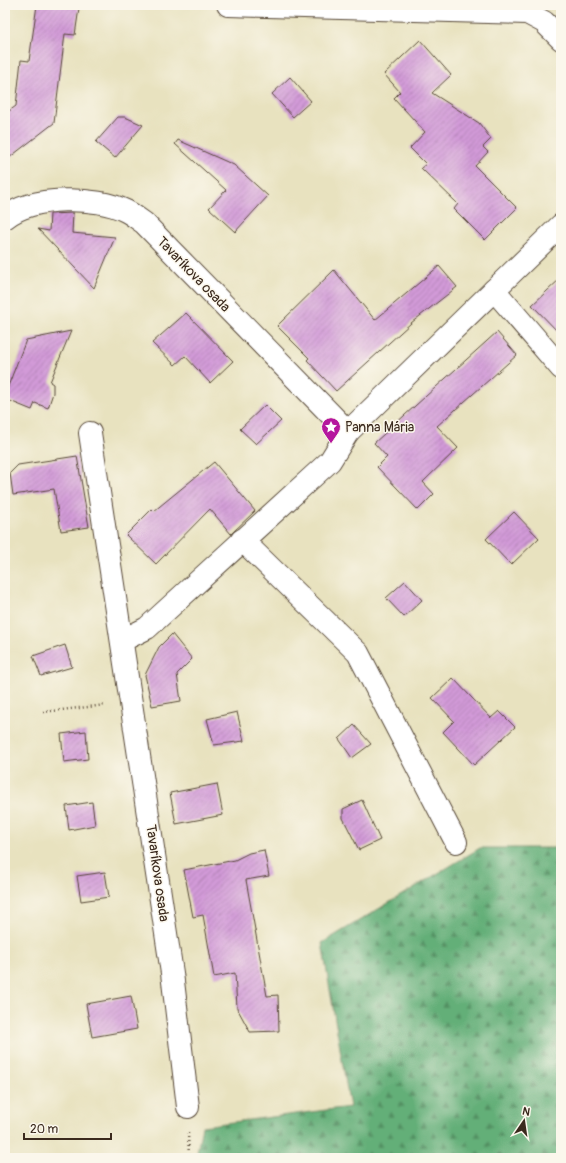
<svg xmlns="http://www.w3.org/2000/svg" width="566" height="1163" font-family="Pangolin,sans-serif">
<defs>
<pattern id="forest-firs" width="22" height="20" patternUnits="userSpaceOnUse"><rect width="22" height="20" fill="#63af78"/><path d="M5 1l3.5 6h-7zM16 11l3.5 6h-7z" fill="#538f62"/></pattern>
<pattern id="building-hatch" width="6" height="6" patternUnits="userSpaceOnUse"><rect width="6" height="6" fill="#d29ad8"/><path d="M-1 1l2-2M0 6l6-6M5 7l2-2" fill="none" stroke="#ac7eaf"/></pattern>
</defs>
<rect width="100%" height="100%" fill="#fbf7ec"/>
<filter id="ink" filterUnits="userSpaceOnUse"><feTurbulence type="fractalNoise" baseFrequency=".025" numOctaves="2"/><feDisplacementMap in="SourceGraphic" scale="8" xChannelSelector="R" yChannelSelector="G"/><feConvolveMatrix kernelMatrix="1 2 1 2 8 2 1 2 1" color-interpolation-filters="sRGB"/></filter>
<filter id="wash" filterUnits="userSpaceOnUse"><feTurbulence type="fractalNoise" baseFrequency=".012" numOctaves="4" result="noise"/><feDisplacementMap in="SourceGraphic" scale="16" xChannelSelector="R" yChannelSelector="G"/><feGaussianBlur stdDeviation="0.9" result="paint"/><feColorMatrix in="noise" values="0 0 0 0 0 0 0 0 0 0 0 0 0 0 0 0 0 1.4 0 .05"/><feComposite in="paint" operator="in"/></filter>
<g filter="url(#wash)">
<rect width="100%" height="100%" fill="#e8e2bf"/>
<path fill="url(#forest-firs)" stroke="#4f6c4b" d="M480,848h81v310h-365l6,-32 148,-19 -28,-164z"/>
<g id="blocks">
<g fill="url(#building-hatch)">
<path d="M37,5h23l19,3 -4,27 -10,-1 -11,89 -49,38v-47l11,-8 5,-46 8,1z"/>
<path d="M420,40l31,35 -19,18 47,30 12,16 -8,8 5,5 -13,14 42,42 -32,32 -31,-31 4,-5 -37,-36 5,-4 -16,-16 15,-16 -31,-34 6,-6 -16,-18z"/>
<path d="M290,77l21,24 -18,16 -21,-23z"/>
<path d="M118,117h7l18,8 -28,33 -19,-16z"/>
<path d="M178,140l56,25 34,31 -33,36 -26,-24 17,-18 -51,-46z"/>
<path d="M73,213l-1,20 43,4 -21,51 -56,-59 11,2 1,-17z"/>
<path d="M439,266l18,21 -46,36 -75,68 -29,-31 2,-2 -32,-32 57,-56 41,50z"/>
<path d="M561,278v57l-29,-30z"/>
<path d="M186,313l47,48 -23,22 -25,-27 -10,9 -23,-22z"/>
<path d="M71,331l-21,51 3,2v9l-5,15 -13,-5 -3,7 -27,-11v-5l21,-54z"/>
<path d="M497,332l20,23 -80,71 21,22 -35,34 11,12 -16,16 -41,-43 10,-10 -13,-14z"/>
<path d="M265,405l16,16 -25,23 -16,-15z"/>
<path d="M77,456l12,71 -28,4 -7,-42 -41,6 -3,-22 8,-8z"/>
<path d="M214,462l41,49 -24,23 -21,-25 -54,55 -30,-29 26,-26 2,2z"/>
<path d="M514,512l25,26 -28,27 -25,-26z"/>
<path d="M405,581l17,19 -18,17 -18,-19z"/>
<path d="M172,634l20,25 -15,15 4,27 -29,5 -7,-31 14,-28z"/>
<path d="M65,645l7,22 -31,9 -8,-20z"/>
<path d="M453,678l38,40 8,-7 16,16 -41,38 -31,-33 11,-11 -22,-23z"/>
<path d="M237,712l7,29 -30,4 -7,-26z"/>
<path d="M354,725l17,19 -19,14 -13,-19z"/>
<path d="M86,731l2,28 -24,3 -3,-28z"/>
<path d="M217,784l6,31 -47,9 -6,-31z"/>
<path d="M362,800l18,40 -21,10 -16,-32v-9z"/>
<path d="M92,802l3,23 -26,5 -3,-24z"/>
<path d="M264,850l5,26 -23,4 21,116 11,-1 1,36 -29,1 -13,-24 -2,-35 -21,4 -11,-62 -10,2 -9,-47 51,-10 14,-7z"/>
<path d="M105,872l4,25 -28,4 -4,-25z"/>
<path d="M131,996l6,33 -45,8 -6,-33z"/>
</g>
</g>
</g>
<g filter="url(#ink)">
<use href="#blocks" fill-opacity="0" stroke="#554636" stroke-width="1"/>
<g fill="none" stroke-linecap="round" stroke-linejoin="round">
<defs>
<g id="minor">
<path d="M228,5l299,8 17,9 17,17"/>
<path d="M5,218c26,-23 92,-22 121,-7 6,3 12,8 18,12l204,209"/>
<path d="M494,290l67,78"/>
<path d="M90,433l82,540 16,134"/>
<path d="M242,540l116,113 98,189"/>
<path d="M123,640l24,-12 183,-167 18,-29 213,-207"/>
</g>
</defs>
<use href="#minor" stroke="#554636" stroke-width="24"/>
<g stroke="#554636" stroke-width="2.5" stroke-dasharray="1 3" stroke-linecap="butt">
<path d="M43,712l63,-7"/>
<path d="M188,1133l1,25"/>
</g>
<use href="#minor" stroke="#fff" stroke-width="22"/>
</g>
</g>
<defs>
<symbol id="sight-pin" viewBox="-11 -11 22 30"><path d="M0 17L-7.5 6A9.5 9.5 0 1 1 7.5 6Z" fill="#b5179e" stroke="#fbf7ec"/><path d="M0-6L1.8-2.2L6-1.7L2.9 1.2L3.7 5.4L0 3.3L-3.7 5.4L-2.9 1.2L-6-1.7L-1.8-2.2Z" fill="#fff"/></symbol>
</defs>
<g fill-rule="evenodd">
<use href="#sight-pin" x="320" y="416" width="22" height="30"/>
</g>
<g text-anchor="middle" stroke-width="3" stroke-linejoin="round" paint-order="stroke">
<g font-size="14" fill="#3b2a1e" stroke="#fbf7ec">
<text transform="translate(194 274) rotate(46)" y="5">Tavaríkova osada</text>
<text transform="translate(158 873) rotate(82)" y="5">Tavaríkova osada</text>
</g>
<g font-size="14" fill="#3b2a1e" stroke="#fbf7ec" text-anchor="start">
<text x="345" y="432">Panna Mária</text>
</g>
</g>
<rect width="566" height="1163" fill="none" stroke="#fbf7ec" stroke-width="20"/>
<g transform="translate(524 1121) rotate(13)" stroke="#fbf7ec" stroke-width="3" paint-order="stroke">
<path d="M0-3L7 15L0 10L-7 15Z" fill="#3b2a1e"/>
<text y="-6" font-size="11" font-weight="bold" text-anchor="middle" fill="#3b2a1e">N</text>
</g>
<path d="M24 1133v6h87v-6" fill="none" stroke="#3b2a1e" stroke-width="2"/>
<text x="30" y="1133" font-size="12" fill="#3b2a1e" stroke="#fbf7ec" stroke-width="3" paint-order="stroke">20 m</text>
</svg>
